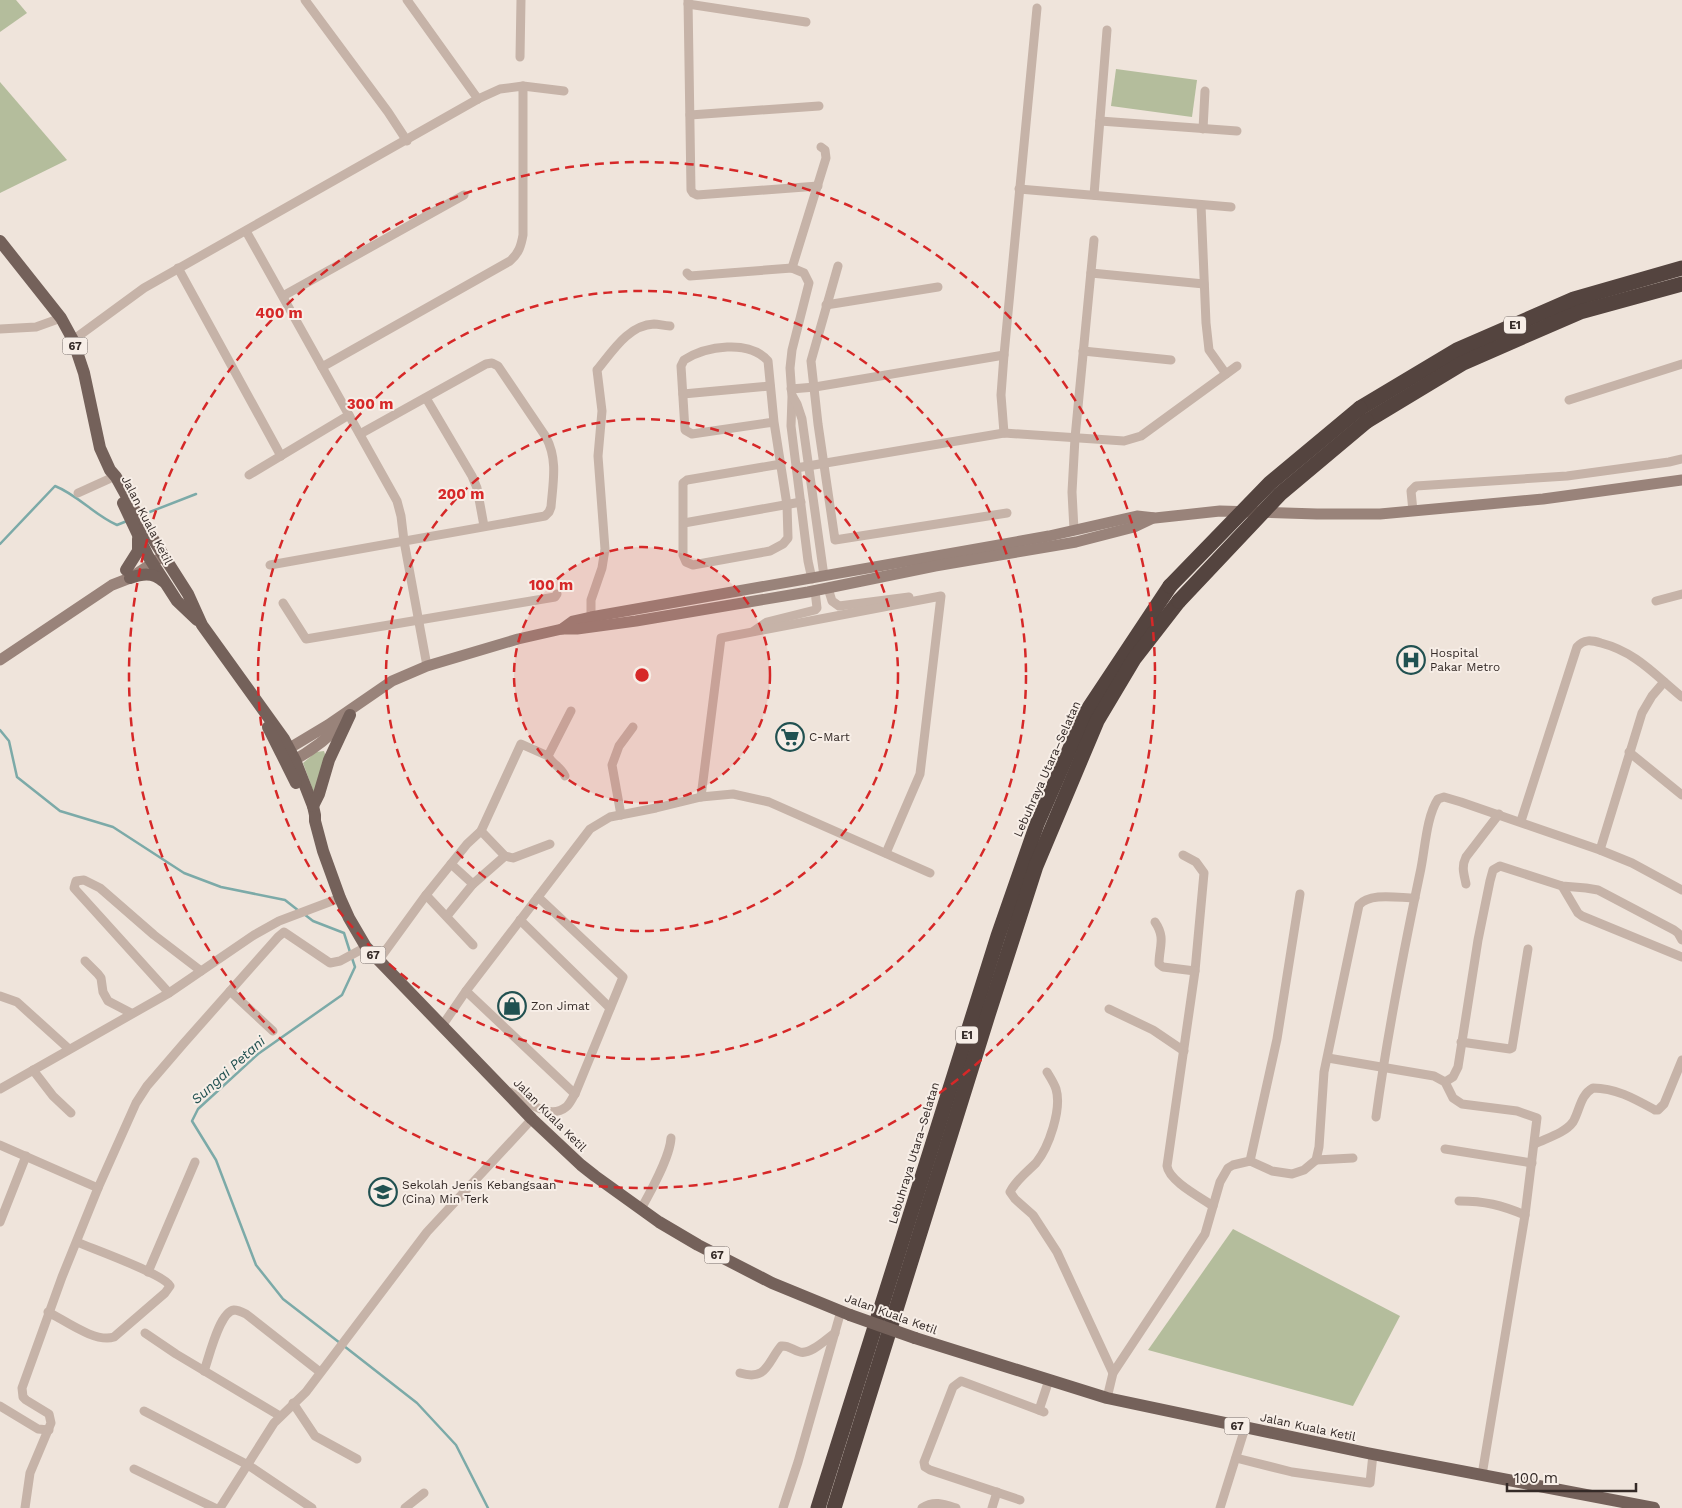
<svg xmlns="http://www.w3.org/2000/svg" width="1682" height="1508" font-family="'Work Sans',sans-serif">
<rect width="100%" height="100%" fill="#efe4db"/>
<g fill="#b4bd9c">
<path d="M0,0h16l11,13 -27,19z"/>
<path d="M1116,69l81,11 -5,37 -81,-11z"/>
<path d="M0,82l67,78 -67,33z"/>
<path d="M324,751l2,6 -12,36 -11,-30 13,-11z"/>
<path d="M1233,1229l167,87 -47,90 -205,-56z"/>
</g>
<g fill="none" stroke-linecap="round" stroke-linejoin="round">
<g stroke="#7caaa8" stroke-width="2.5">
<path d="M142,515l54,-21"/>
<path d="M0,544l55,-58c23,9 39,29 62,39l10,-4"/>
<path d="M0,730l9,11 8,36 43,34 53,16 71,46 37,14 64,13 14,11"/>
<path d="M304,914l9,7 31,12 6,19"/>
<path d="M340,1343l-57,-44 -27,-34 -40,-105 -24,-39 6,-12 60,-55 84,-59 13,-28 -3,-9"/>
<path d="M344,1346l73,57 39,42 32,63"/>
</g>
<g stroke="#c6b3a8" stroke-width="9">
<path d="M305,0l83,112 19,29"/>
<path d="M407,0l71,99"/>
<path d="M688,0l3,190 2,3 4,2 121,-9"/>
<path d="M688,4l118,18"/>
<path d="M520,57l1,-57"/>
<path d="M523,86l41,5"/>
<path d="M690,115l129,-9"/>
<path d="M1100,121l137,10"/>
<path d="M1203,129l2,-38"/>
<path d="M1019,189l212,18"/>
<path d="M1094,195l13,-165"/>
<path d="M1201,205l5,118 3,27 17,24"/>
<path d="M246,231l151,270 4,15 3,25 23,125"/>
<path d="M838,266l-27,95 7,63 17,116 172,-27"/>
<path d="M178,268l103,188"/>
<path d="M792,268l34,-110 -1,-8 -4,-3"/>
<path d="M687,273l3,3 102,-8 12,5 5,10 -17,67 -2,18 2,29 -1,29 17,135 4,18"/>
<path d="M1091,273l113,11"/>
<path d="M283,296l181,-101"/>
<path d="M826,305l112,-18"/>
<path d="M0,329l36,-2 25,-9"/>
<path d="M73,340l71,-52 334,-189 22,-10 23,-3v149c-2,11 -4,18 -13,26l-188,106"/>
<path d="M1083,351l88,9"/>
<path d="M791,389l24,-2 189,-32"/>
<path d="M683,394l87,-8"/>
<path d="M793,397l4,7 5,15 22,157"/>
<path d="M426,398l46,78 5,12 7,38"/>
<path d="M1569,400l113,-36"/>
<path d="M774,422l-6,-61c-19,-22 -62,-15 -84,-1l-3,6 4,64 7,4 82,-12 13,83 1,33 -5,6 -13,7 -77,14 -7,-3 -3,-7v-72l4,-3 94,-16"/>
<path d="M1004,433l-3,-38 3,-40 33,-347"/>
<path d="M796,468l208,-35 120,8 17,-5 96,-70"/>
<path d="M249,475l100,-60"/>
<path d="M78,493l31,-14"/>
<path d="M1413,511l-2,-20 5,-5 151,-10 102,-14 13,-3"/>
<path d="M684,523l117,-21"/>
<path d="M1074,530l-2,-38 3,-54 19,-198"/>
<path d="M270,565l275,-49 4,-4 2,-5c2,-25 7,-47 -5,-70l-48,-71 -6,-3 -6,1 -126,70"/>
<path d="M828,588l4,13 7,5 70,-9"/>
<path d="M1656,601l26,-7"/>
<path d="M283,603l23,36 249,-42 2,-3"/>
<path d="M591,617v-17l11,-32 3,-19 -7,-93 4,-45 -5,-41c15,-18 31,-45 57,-46 5,0 10,2 16,2"/>
<path d="M754,631l13,-9 48,-12 2,-2 -2,-17"/>
<path d="M1629,752l53,43"/>
<path d="M565,776c-4,-9 -13,-12 -17,-20l23,-45"/>
<path d="M701,797l20,-159 220,-42 -21,178 -34,79"/>
<path d="M621,815l-9,-50 7,-19 14,-19"/>
<path d="M1521,821l56,-174c7,-8 14,-7 24,-4 35,9 54,32 81,54"/>
<path d="M481,831l24,25 8,2 37,-14"/>
<path d="M1600,850l42,-137 10,-17 12,-14"/>
<path d="M1183,855l13,7 8,11 -9,98 -28,195c2,15 33,31 46,40"/>
<path d="M451,864l22,20 32,-28"/>
<path d="M1466,884c-2,-10 -5,-17 0,-27l33,-43"/>
<path d="M1562,886l16,27 4,3 100,41"/>
<path d="M426,895l47,50"/>
<path d="M447,916l26,-32"/>
<path d="M520,920l90,88"/>
<path d="M1155,922c11,16 4,25 4,42l4,3 32,4"/>
<path d="M85,961l13,13 3,4 2,14 5,9 23,12"/>
<path d="M378,961l48,-66 41,-51 14,-13 40,-87 27,12"/>
<path d="M230,991l43,40"/>
<path d="M466,991l109,103"/>
<path d="M169,993l-95,-105 2,-7 8,-1 16,8 54,47 47,36"/>
<path d="M0,996l17,6 52,47"/>
<path d="M1109,1009l44,21 31,21"/>
<path d="M442,1026l24,-35 124,-162 20,-12 46,-9 45,-11 32,-3 36,8 161,71"/>
<path d="M1461,1042l49,7 2,-1 16,-99"/>
<path d="M1328,1058l106,18 11,6 8,16 9,6 55,7 20,7 -12,97 -43,260"/>
<path d="M33,1070l20,26 18,17"/>
<path d="M1047,1072c3,5 7,11 9,17 6,20 -7,58 -20,74 -9,9 -20,17 -26,29l5,7 18,16 24,37 56,121"/>
<path d="M1445,1082l8,-5 5,-10 20,-127 12,-59 3,-11 7,-4 62,20 24,2 12,2 76,40 4,3 4,7"/>
<path d="M0,1089l169,-96 85,-58 25,-14 61,-23"/>
<path d="M510,1092c15,8 39,29 56,15 4,-3 6,-9 9,-13l48,-117 -85,-80"/>
<path d="M1376,1117c11,-82 27,-163 44,-244 5,-22 6,-56 18,-74l6,-2 17,5 139,48 32,13 50,27"/>
<path d="M1535,1144c12,-6 30,-11 38,-22 7,-12 7,-27 20,-34 23,0 42,11 62,22h3l6,-6 18,-44"/>
<path d="M0,1145l98,43"/>
<path d="M1445,1149l87,14"/>
<path d="M1316,1160l37,-2"/>
<path d="M1250,1161l27,-122 23,-145"/>
<path d="M1459,1201c26,0 42,4 66,14"/>
<path d="M641,1209c10,-18 29,-52 30,-71"/>
<path d="M0,1222l26,-66"/>
<path d="M148,1272l47,-110"/>
<path d="M48,1312c18,9 47,31 66,25l51,-44 5,-7c-6,-12 -77,-37 -93,-44"/>
<path d="M145,1333l31,21 104,62"/>
<path d="M204,1371c5,-13 15,-59 30,-61 4,0 8,2 12,4l74,58"/>
<path d="M740,1373c27,8 27,-10 41,-27 8,-1 11,4 19,6 11,3 26,-13 35,-19"/>
<path d="M1107,1398l6,-25 92,-139 15,-52 8,-14 5,-3 17,-4 22,10 20,3 12,-4 12,-10 3,-13 5,-75 35,-167c11,-13 40,-7 56,-7"/>
<path d="M293,1403l22,33 42,23"/>
<path d="M0,1406l38,23 11,1"/>
<path d="M1039,1410l10,-30"/>
<path d="M144,1411l104,54 64,43"/>
<path d="M1236,1458l56,14 78,11 3,-29"/>
<path d="M134,1469l81,39"/>
<path d="M1020,1500l-90,-30 -5,-3 -1,-5 29,-75 8,-6 83,31"/>
<path d="M25,1508l5,-35 21,-50 -2,-9 -23,-14 -3,-3 -1,-9 40,-111 36,-89 38,-85 11,-17 37,-43 94,-106 6,-5 46,31 10,-2 26,-14"/>
<path d="M220,1508l54,-85 32,-31 121,-160 105,-113"/>
<path d="M405,1508l19,-15"/>
<path d="M783,1508l15,-46 43,-151"/>
<path d="M922,1508c12,-8 22,-4 34,0"/>
<path d="M992,1508l5,-16"/>
<path d="M1220,1508l25,-80"/>
</g>
<g stroke="#99837a" stroke-width="11">
<path d="M562,629l11,-8 18,-4 458,-81 88,-20 18,2 65,-7 97,3h63l163,-15 139,-19"/>
<path d="M0,660l112,-75 18,-7 30,-20"/>
<path d="M283,752l45,-27 64,-44 35,-15 91,-27 44,-10h15l59,-8 172,-29 127,-26 141,-24 58,-15 19,-9"/>
<path d="M289,763c21,-11 39,-24 56,-43"/>
</g>
<g stroke="#74615a" stroke-width="12">
<path d="M0,241l61,77 12,22 11,33 16,75 10,22 6,7 16,29 56,88 14,31 82,114 11,21 18,46 2,9v6l8,30 17,47 9,20 17,29 166,172 49,46 14,11 64,46 39,23 74,38 78,32"/>
<path d="M123,503l25,53 29,45 20,19"/>
<path d="M126,570l12,-19v-12"/>
<path d="M130,578c12,-4 22,-6 33,3"/>
<path d="M268,727l28,56"/>
<path d="M313,806l6,-12 10,-34 21,-45"/>
<path d="M915,1338l192,60 260,55 287,55"/>
</g>
<g stroke="#54443f" stroke-width="15">
<path d="M1360,408l97,-58 117,-51 108,-31"/>
<path d="M1367,421l96,-58 117,-51 102,-28"/>
<path d="M818,1508l180,-572 39,-112 48,-110 85,-128"/>
<path d="M834,1508l154,-493 48,-149 61,-145 37,-62 45,-58"/>
</g>
<path stroke="#74615a" stroke-width="12" d="M850,1315l65,23"/>
<g stroke="#54443f" stroke-width="15">
<path d="M1170,586l100,-103 90,-75"/>
<path d="M1179,601l101,-107 87,-73"/>
</g>
</g>
<circle cx="642" cy="675" r="128" fill="#d62828" fill-opacity=".12"/>
<g fill="none" stroke="#d62828" stroke-width="2.5" stroke-dasharray="9 6">
<circle cx="642" cy="675" r="128"/>
<circle cx="642" cy="675" r="256"/>
<circle cx="642" cy="675" r="384"/>
<circle cx="642" cy="675" r="513"/>
</g>
<defs>
<symbol id="hospital-ring" viewBox="-11 -11 22 22"><circle r="9.5" fill="#f7eee7" stroke="#215151" stroke-width="1.5"/><path d="M-5-5h3v3.5h4V-5h3V5h-3V1.5h-4V5h-3Z" fill="#215151"/></symbol>
<symbol id="supermarket-ring" viewBox="-11 -11 22 22"><circle r="9.5" fill="#f7eee7" stroke="#215151" stroke-width="1.5"/><path d="M-6-5.5h2.5l.6 2H6L4.5 2H-2.5L-4.4-4H-6ZM-1.5 3.2a1.3 1.3 0 1 0 .1 0ZM3 3.2a1.3 1.3 0 1 0 .1 0Z" fill="#215151"/></symbol>
<symbol id="shop-ring" viewBox="-11 -11 22 22"><circle r="9.5" fill="#f7eee7" stroke="#215151" stroke-width="1.5"/><path d="M-5-2.5h2.3a2.7 3.5 0 0 1 5.4 0H5L5.5 6h-11ZM-1.5-2.5h3a1.5 2.3 0 0 0-3 0Z" fill="#215151"/></symbol>
<symbol id="school-ring" viewBox="-11 -11 22 22"><circle r="9.5" fill="#f7eee7" stroke="#215151" stroke-width="1.5"/><path d="M0-5L7-2L0 1L-7-2ZM-4 1L0 2.5L4 1V4Q0 6-4 4Z" fill="#215151"/></symbol>
</defs>
<g fill-rule="evenodd">
<use href="#hospital-ring" x="1395" y="644" width="32" height="32"/>
<use href="#supermarket-ring" x="774" y="721" width="32" height="32"/>
<use href="#shop-ring" x="496" y="990" width="32" height="32"/>
<use href="#school-ring" x="367" y="1176" width="32" height="32"/>
</g>
<g text-anchor="middle" stroke-width="4" stroke-linejoin="round" paint-order="stroke">
<g fill="#f7eee7" stroke="#6e6561" stroke-width="1">
<rect x="1504" y="316.5" width="22" height="17" rx="4"/>
<rect x="62.5" y="337.5" width="25" height="17" rx="4"/>
<rect x="360.5" y="946.5" width="25" height="17" rx="4"/>
<rect x="956" y="1026.5" width="22" height="17" rx="4"/>
<rect x="704.5" y="1246.5" width="25" height="17" rx="4"/>
<rect x="1224.5" y="1417.5" width="25" height="17" rx="4"/>
</g>
<g font-size="11" font-weight="bold" fill="#342a27">
<text x="1515" y="329">E1</text>
<text x="75" y="350">67</text>
<text x="373" y="959">67</text>
<text x="967" y="1039">E1</text>
<text x="717" y="1259">67</text>
<text x="1237" y="1430">67</text>
</g>
<g font-size="12" fill="#342a27" stroke="#f7eee7">
<text transform="translate(147 520) rotate(63)" y="4">Jalan Kuala Ketil</text>
<text transform="translate(1047 769) rotate(-66)" y="4">Lebuhraya Utara–Selatan</text>
<text transform="translate(550 1115) rotate(45)" y="4">Jalan Kuala Ketil</text>
<text transform="translate(914 1153) rotate(-73)" y="4">Lebuhraya Utara–Selatan</text>
<text transform="translate(891 1314) rotate(20)" y="4">Jalan Kuala Ketil</text>
<text transform="translate(1308 1427) rotate(12)" y="4">Jalan Kuala Ketil</text>
</g>
<g font-size="12" fill="#342a27" stroke="#f7eee7" text-anchor="start">
<text x="1430" y="657">Hospital<tspan x="1430" dy="14">Pakar Metro</tspan></text>
<text x="809" y="741">C-Mart</text>
<text x="531" y="1010">Zon Jimat</text>
<text x="402" y="1189">Sekolah Jenis Kebangsaan<tspan x="402" dy="14">(Cina) Min Terk</tspan></text>
</g>
<g font-size="14" font-style="italic" fill="#215151" stroke="#f7eee7">
<text transform="translate(228 1070) rotate(-42)" y="5">Sungai Petani</text>
</g>
</g>
<circle cx="642" cy="675" r="8" fill="#d62828" stroke="#f7eee7" stroke-width="2.5"/>
<g font-size="15" text-anchor="middle" font-weight="bold" fill="#d62828" stroke="#f7eee7" stroke-width="4" stroke-linejoin="round" paint-order="stroke">
<text x="279" y="318">400 m</text>
<text x="370" y="409">300 m</text>
<text x="461" y="499">200 m</text>
<text x="551" y="590">100 m</text>
</g>
<path d="M1507 1483v8h129v-8" fill="none" stroke="#342a27" stroke-width="2.5"/>
<text x="1514" y="1483" font-size="15" fill="#342a27" stroke="#f7eee7" stroke-width="4" paint-order="stroke">100 m</text>
</svg>
